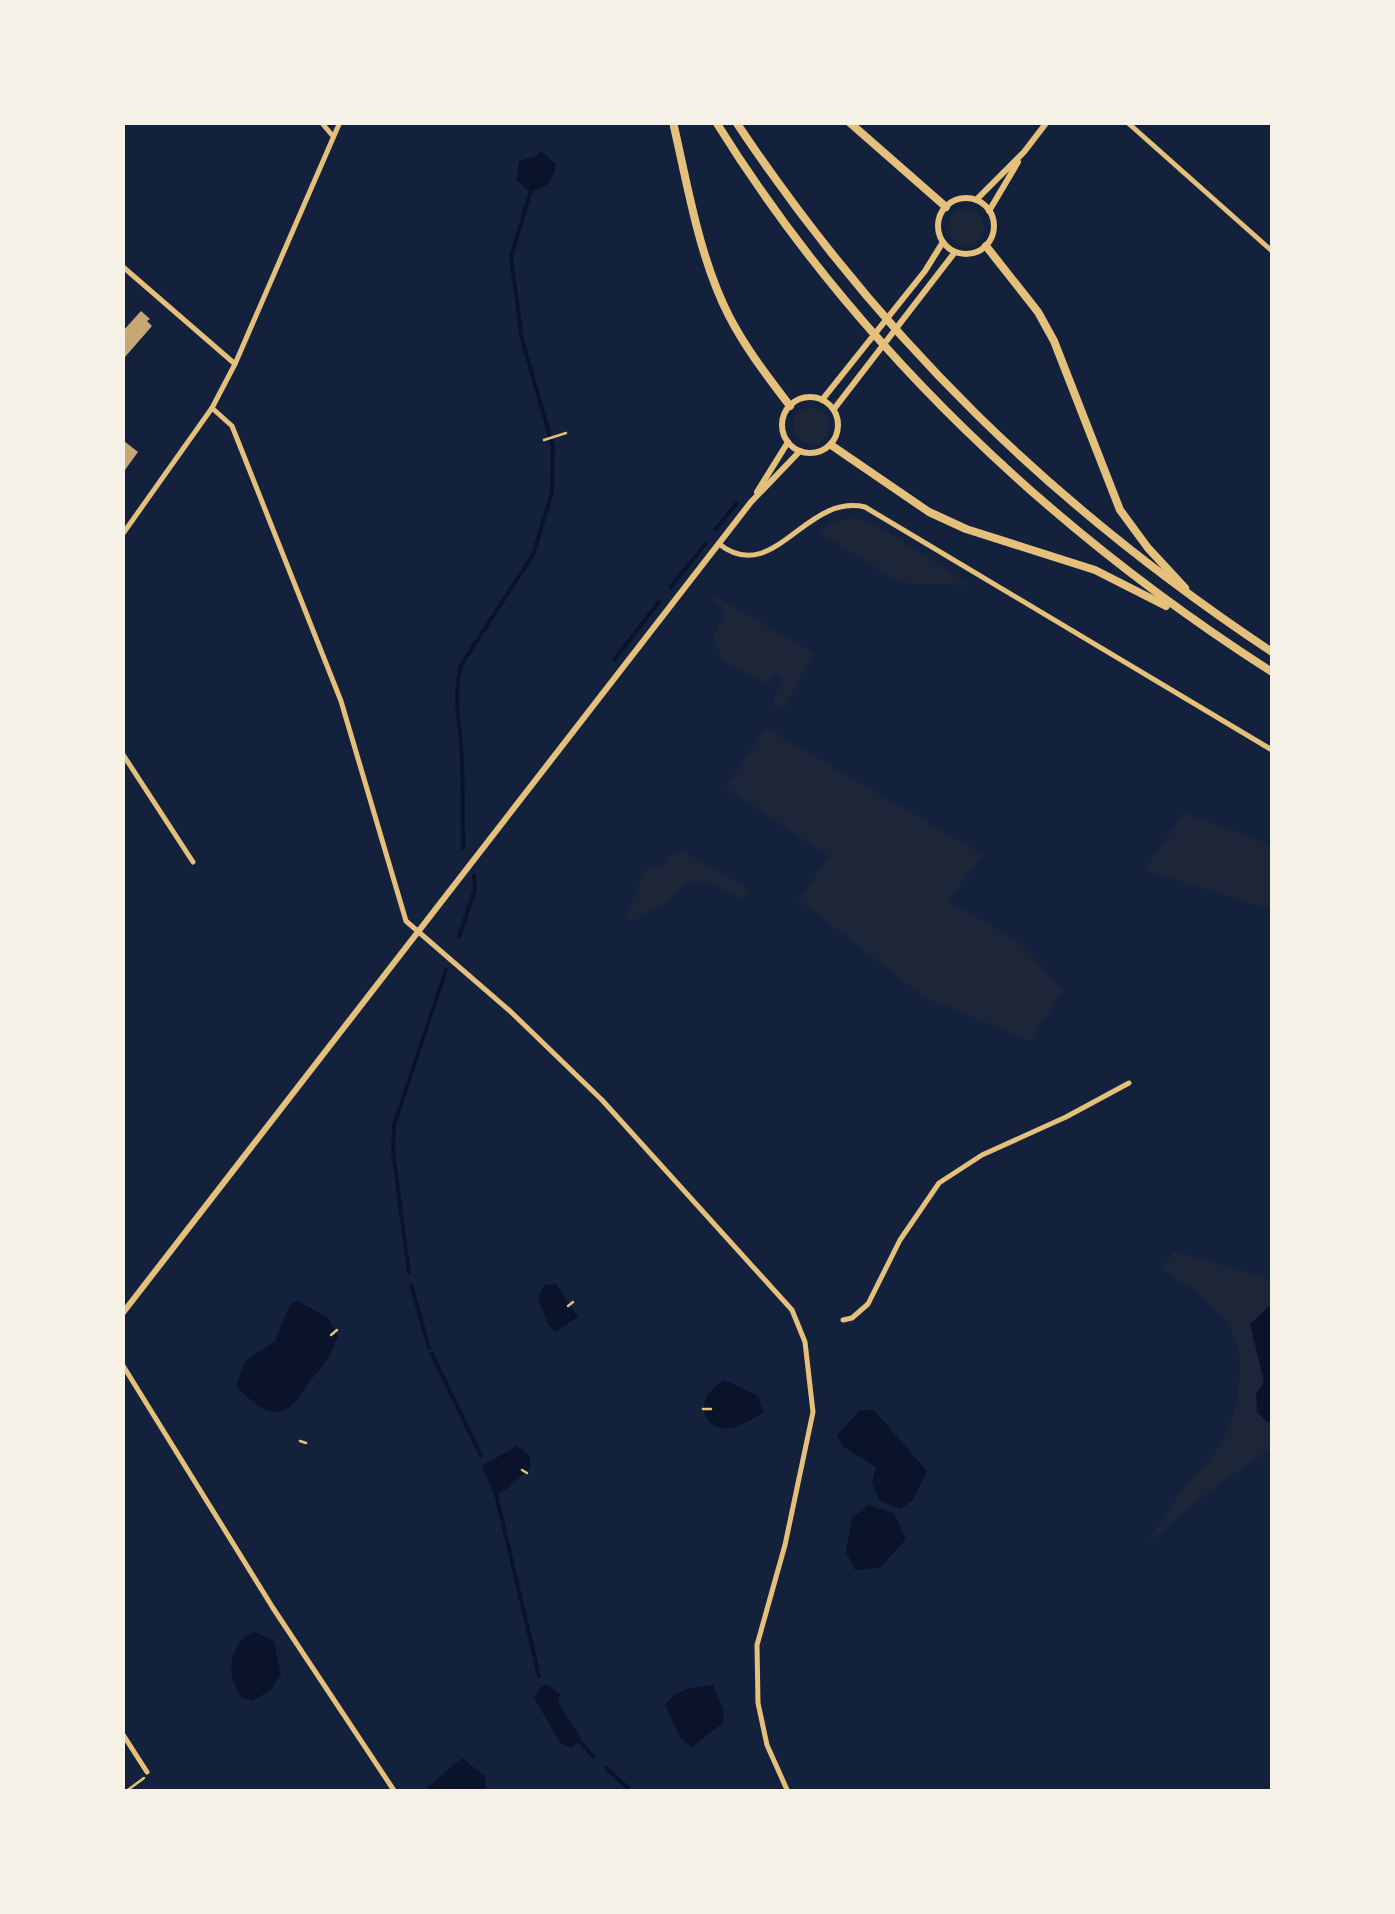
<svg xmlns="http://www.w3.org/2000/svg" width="1395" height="1914" font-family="'Varela Round',sans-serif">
<rect width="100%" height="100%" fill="#14213d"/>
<g fill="#1d2539">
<circle cx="966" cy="227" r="18"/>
<circle cx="811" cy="426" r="18"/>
<path d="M856,517l28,13 86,55 -69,-2 -81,-50 11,-10z"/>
<path d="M717,597l96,56 -28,54 -14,-1 12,-30 -7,-3 -8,11 -46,-23 -8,-25 12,-25 -14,-9z"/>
<path d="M766,728l217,127 -35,46 71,41 45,49 -34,50 -106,-44 -126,-98 32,-42 -104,-69z"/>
<path d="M1184,813l88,32v65l-127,-40z"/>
<path d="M681,850l70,41 -10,8 -37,-18 -17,2 -21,20 -33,18 -8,-4 21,-48 18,-3 3,-8z"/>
<path d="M1174,1251l98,29v167l-64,45 -62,53c13,-20 26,-40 39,-59 9,-12 23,-22 31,-35 23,-36 36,-97 8,-133 -15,-20 -42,-34 -61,-49z"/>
</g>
<g fill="#0b132b">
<path d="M541,151l15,13c-3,18 -8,23 -26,28l-14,-12 3,-19 17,-5z"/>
<path d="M556,1284l22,33 -23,15 -8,-9 -9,-25 6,-13z"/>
<path d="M298,1301l29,16 11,19c-6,19 -16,31 -29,46 -5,6 -8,14 -14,20 -21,23 -42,1 -59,-16l9,-25 30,-20 15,-37z"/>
<path d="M1269,1306h3v116h-5l-10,-10 -1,-18 8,-12 -14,-58z"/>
<path d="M725,1380l34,16 4,17c-8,4 -19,12 -28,14 -32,9 -45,-29 -10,-47z"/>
<path d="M860,1410h14l53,61 -15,30 -12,8 -21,-9 -7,-17 4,-16 -34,-21 -5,-11z"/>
<path d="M517,1446l13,10v13l-26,22 -10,4 -12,-29z"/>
<path d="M868,1505l26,8 12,26 -26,29 -25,2 -9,-18 6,-34z"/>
<path d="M255,1632l19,9 7,34 -10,15 -19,11 -10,-3c-17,-21 -14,-56 13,-66z"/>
<path d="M546,1684l14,10 -2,8 24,38 -11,8 -10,-4 -27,-46 5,-9z"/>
<path d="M713,1685l11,25 -1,13 -31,24 -11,-8 -16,-34c11,-16 30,-18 48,-20z"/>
<path d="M462,1758l23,18 1,15h-63z"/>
</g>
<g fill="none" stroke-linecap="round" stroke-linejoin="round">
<g stroke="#0b132b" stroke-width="4">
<path d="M716,529l21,-26"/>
<path d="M671,587l34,-43"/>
<path d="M614,660l45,-58"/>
<path d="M463,848c0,-29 0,-59 -1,-88 -1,-34 -10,-61 -1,-95l72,-110 19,-63 1,-45 -31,-108 -11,-82 21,-70"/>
<path d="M459,937l16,-48 -1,-14"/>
<path d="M409,1273l-16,-122 1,-26 52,-155"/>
<path d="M411,1285l18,63"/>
<path d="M432,1354l49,102"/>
<path d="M495,1490l44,186"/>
<path d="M578,1740l15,16"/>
<path d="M606,1768l26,24"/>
</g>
</g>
<g fill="#c6a872">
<path d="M141,311l9,8 -3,2 5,5 -27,31 -3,-25z"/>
<path d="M124,441l14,11 -16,22v-30z"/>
</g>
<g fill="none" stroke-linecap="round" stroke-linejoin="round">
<g stroke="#e5c07b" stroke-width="2.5">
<path d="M544,440l22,-7"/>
<path d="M568,1306l5,-4"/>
<path d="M331,1335l6,-5"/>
<path d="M703,1409h8"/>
<path d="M300,1441l6,2"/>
<path d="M522,1470l5,3"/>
<path d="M125,1792l19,-14"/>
<path d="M633,1792l1,-1"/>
</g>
<g stroke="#e5c07b" stroke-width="5">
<path d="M321,122l11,13"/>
<path d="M1127,122l145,129"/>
<path d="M122,266l113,98"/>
<path d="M212,408l20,18 109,275 65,220 104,90 92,89 190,210 13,32 8,70 -28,133 -28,100 1,58 9,42 21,47"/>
<path d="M122,535l90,-127 23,-44 105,-242"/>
<path d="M719,544c55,43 86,-51 146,-37l407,243"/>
<path d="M122,753l71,109"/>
<path d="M843,1320l9,-2 16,-14 32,-64 39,-57 43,-28 84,-38 63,-34"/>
<path d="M122,1364l151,244 122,184"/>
<path d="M122,1733l25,39"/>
</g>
<g stroke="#e5c07b" stroke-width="6">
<circle cx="966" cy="226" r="28"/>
<path d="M976,200l48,-48 23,-30"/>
<path d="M989,211l29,-49"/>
<circle cx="810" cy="425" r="28"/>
<path d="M822,400l103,-129 18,-29"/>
<path d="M834,409l121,-157"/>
<path d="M757,492l31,-50"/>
<path d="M122,1314l629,-812 49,-51"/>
</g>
<g stroke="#e5c07b" stroke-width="8">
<path d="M673,122c15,65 26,135 56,194 17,33 39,61 61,90"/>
<path d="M716,122c139,224 336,409 556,550"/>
<path d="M736,122c146,219 318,385 536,530"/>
<path d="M849,122l97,85"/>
<path d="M986,246l52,66 16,29 66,169 28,38 37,40"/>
<path d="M831,445l98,67 37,17 129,41 71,36"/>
</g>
</g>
<rect width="1395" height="1914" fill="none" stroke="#f6f1e7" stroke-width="250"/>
</svg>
